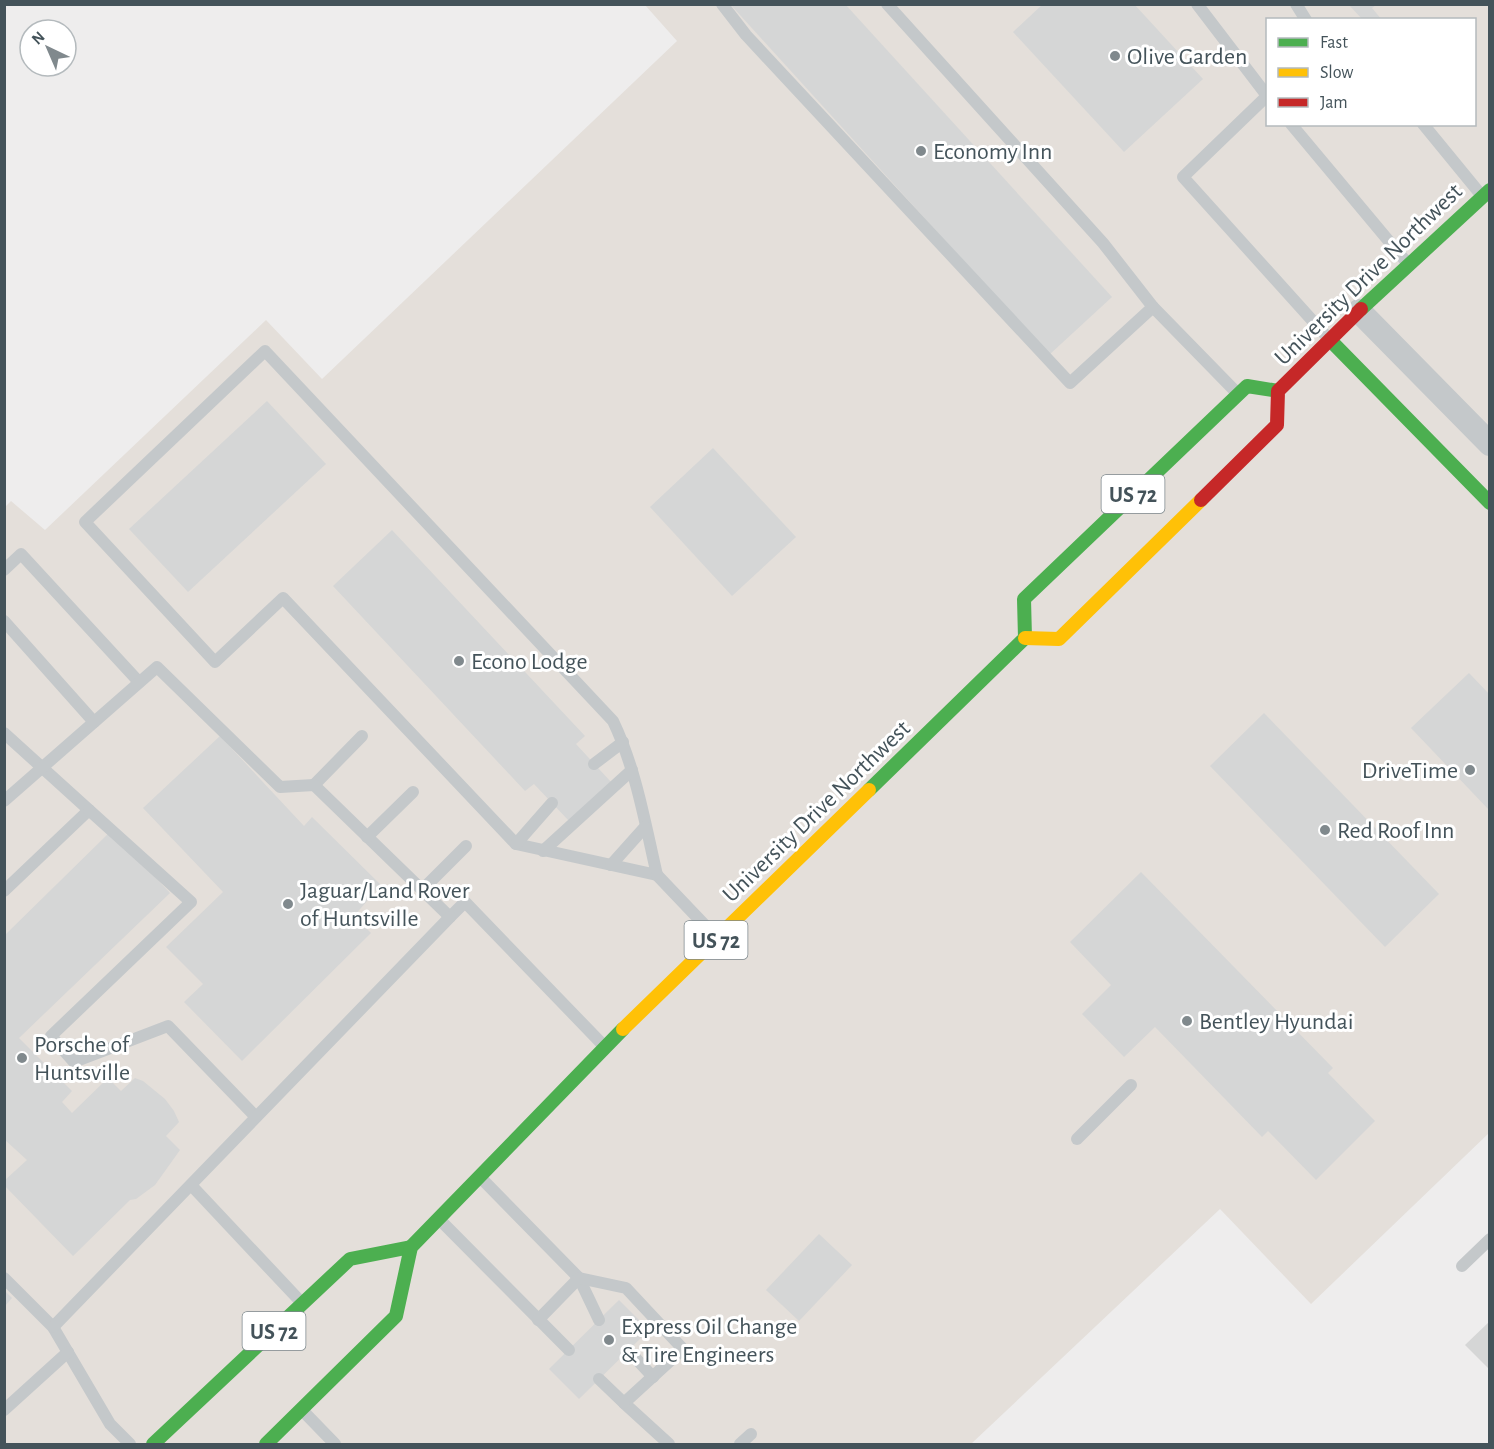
<svg xmlns="http://www.w3.org/2000/svg" width="1494" height="1449" font-family="'Alegreya Sans',sans-serif">
<rect width="100%" height="100%" fill="#eeeded"/>
<path fill="#e4dfda" fill-rule="evenodd" d="M645,5h844v1128l-178,171 -91,-95 -249,235h-966v-937l6,-6 34,29 221,-210 56,59 355,-338zM1268,20h206v104h-206z"/>
<g fill="#d5d6d6">
<path d="M730,4h115l267,293 -63,58z"/>
<path d="M1043,4h91l69,75 -79,73 -111,-120z"/>
<path d="M1349,5h27l-4,3 10,12h-19z"/>
<path d="M267,401l59,63 -138,128 -59,-63z"/>
<path d="M713,448l83,89 -64,59 -82,-89z"/>
<path d="M392,530l193,206 -9,8 35,38 -42,39 -35,-37 -9,7 -192,-205z"/>
<path d="M1469,673l21,22v116l-79,-83z"/>
<path d="M1264,713l175,181 -54,53 -175,-181z"/>
<path d="M220,736l84,90 8,-9 69,68 -27,31 17,17 -129,128 -58,-59 19,-18 -37,-37 57,-55 -80,-84z"/>
<path d="M111,831l59,62 -151,145 53,53 -10,11 10,11 36,-35 13,13 14,-13 8,3 22,18 9,12 5,11 -13,14 14,14 -25,35 -19,14 -6,1 -57,56 -69,-71v-4l23,-21 -23,-21v-203z"/>
<path d="M1141,872l192,196 -5,5 47,48 -59,59 -48,-49 -6,6 -107,-110 -31,30 -42,-43 29,-29 -41,-43z"/>
<path d="M819,1234l33,31 -53,56 -33,-31z"/>
<path d="M5,1291l7,7 -7,8z"/>
<path d="M619,1300l30,30 -70,69 -30,-30z"/>
<path d="M1490,1321v49l-25,-25z"/>
</g>
<g fill="none" stroke-linecap="round" stroke-linejoin="round">
<g stroke="#c4c8ca" stroke-width="12">
<path d="M722,4l24,31 324,348 83,-76 -50,-64 -216,-239"/>
<path d="M1197,4l71,93"/>
<path d="M1296,4l10,16"/>
<path d="M1267,96l-84,81 146,162"/>
<path d="M1291,124l117,140"/>
<path d="M1423,124l59,72"/>
<path d="M1153,307l84,86"/>
<path d="M265,351l348,370c23,48 32,102 44,154l-141,-31 -233,-246 -68,64 -130,-140z"/>
<path d="M4,570l17,-16 118,128"/>
<path d="M4,621l90,101"/>
<path d="M4,733l85,77 -85,81"/>
<path d="M594,764l29,-22"/>
<path d="M314,785l48,-49"/>
<path d="M4,801l153,-134 123,120 34,-2 136,132 15,-15 139,144"/>
<path d="M89,810l102,92 -140,134 23,26 94,-36 88,91"/>
<path d="M367,837l46,-45"/>
<path d="M516,844l36,-41"/>
<path d="M543,851l89,-81"/>
<path d="M611,865l34,-38"/>
<path d="M657,875l59,62"/>
<path d="M422,890l44,-44"/>
<path d="M1077,1139l54,-54"/>
<path d="M480,1177l99,101 20,42"/>
<path d="M191,1185l110,117"/>
<path d="M439,1219l130,131"/>
<path d="M1462,1266l28,-27"/>
<path d="M4,1278l49,49 57,97 20,20"/>
<path d="M579,1278l47,10 57,61 -59,54 45,41"/>
<path d="M538,1320l41,-42"/>
<path d="M53,1327l397,-410"/>
<path d="M628,1350l25,27"/>
<path d="M599,1379l25,24"/>
<path d="M4,1410l64,-58"/>
<path d="M302,1410l33,34"/>
<path d="M740,1444l11,-10"/>
</g>
<path stroke="#c4c8ca" stroke-width="24" d="M1359,311l131,133"/>
<g stroke="#4caf50" stroke-width="14">
<path d="M1361,309l129,-119"/>
<path d="M1330,340l160,163"/>
<path d="M869,790l156,-152 -1,-39 223,-213 31,5"/>
<path d="M153,1444l197,-185 61,-12"/>
<path d="M266,1444l130,-128 15,-69 212,-218"/>
</g>
<g stroke="#ffc107" stroke-width="14">
<path d="M1025,638l34,1 142,-139"/>
<path d="M623,1029l246,-239"/>
</g>
<path stroke="#c62828" stroke-width="14" d="M1201,500l76,-75 1,-34 83,-82"/>
</g>
<g fill="#80898d" stroke="#fff" stroke-width="2">
<circle cx="1115" cy="56" r="6"/>
<circle cx="921" cy="151" r="6"/>
<circle cx="459" cy="661" r="6"/>
<circle cx="1470" cy="770" r="6"/>
<circle cx="1325" cy="830" r="6"/>
<circle cx="288" cy="904" r="6"/>
<circle cx="1187" cy="1021" r="6"/>
<circle cx="22" cy="1058" r="6"/>
<circle cx="609" cy="1340" r="6"/>
</g>
<g text-anchor="middle" stroke-width="6" stroke-linejoin="round" paint-order="stroke">
<g fill="#fff" stroke="#7c878c" stroke-width="1.5">
<rect x="1101.5" y="475" width="63" height="38" rx="4.5"/>
<rect x="684.5" y="921" width="63" height="38" rx="4.5"/>
<rect x="242.5" y="1312" width="63" height="38" rx="4.5"/>
</g>
<g font-size="22" font-weight="bold" fill="#44535a">
<text x="1133" y="502">US 72</text>
<text x="716" y="948">US 72</text>
<text x="274" y="1339">US 72</text>
</g>
<g font-size="24" fill="#44535a" stroke="#fff" text-anchor="start">
<text x="1127" y="64">Olive Garden</text>
<text x="933" y="159">Economy Inn</text>
<text x="471" y="669">Econo Lodge</text>
<text x="1458" y="778" text-anchor="end">DriveTime</text>
<text x="1337" y="838">Red Roof Inn</text>
<text x="300" y="898">Jaguar/Land Rover<tspan x="300" dy="28">of Huntsville</tspan></text>
<text x="1199" y="1029">Bentley Hyundai</text>
<text x="34" y="1052">Porsche of<tspan x="34" dy="28">Huntsville</tspan></text>
<text x="621" y="1334">Express Oil Change<tspan x="621" dy="28">&amp; Tire Engineers</tspan></text>
</g>
<g font-size="24" fill="#44535a" stroke="#fff">
<text transform="translate(1368 274) rotate(-44)" y="8">University Drive Northwest</text>
<text transform="translate(816 811) rotate(-44)" y="8">University Drive Northwest</text>
</g>
</g>
<rect width="1494" height="1449" fill="none" stroke="#44535a" stroke-width="12"/>
<rect x="1266" y="18" width="210" height="108" fill="#ffffff" stroke="#b4babd" stroke-width="1.5"/>
<rect x="1278" y="38" width="30" height="9" fill="#4caf50" stroke="#b4babd" stroke-width="1.5"/>
<text x="1320" y="48" font-size="18" fill="#44535a">Fast</text>
<rect x="1278" y="68" width="30" height="9" fill="#ffc107" stroke="#b4babd" stroke-width="1.5"/>
<text x="1320" y="78" font-size="18" fill="#44535a">Slow</text>
<rect x="1278" y="98" width="30" height="9" fill="#c62828" stroke="#b4babd" stroke-width="1.5"/>
<text x="1320" y="108" font-size="18" fill="#44535a">Jam</text>
<g transform="translate(48 48) rotate(316)"><circle r="28" fill="#ffffff" stroke="#b4babd" stroke-width="1.5"/>
<path d="M0-4.5L10 22L0 15L-10 22Z" fill="#80898d"/>
<text y="-9" font-size="16" font-weight="bold" text-anchor="middle" fill="#44535a">N</text>
</g>
</svg>
